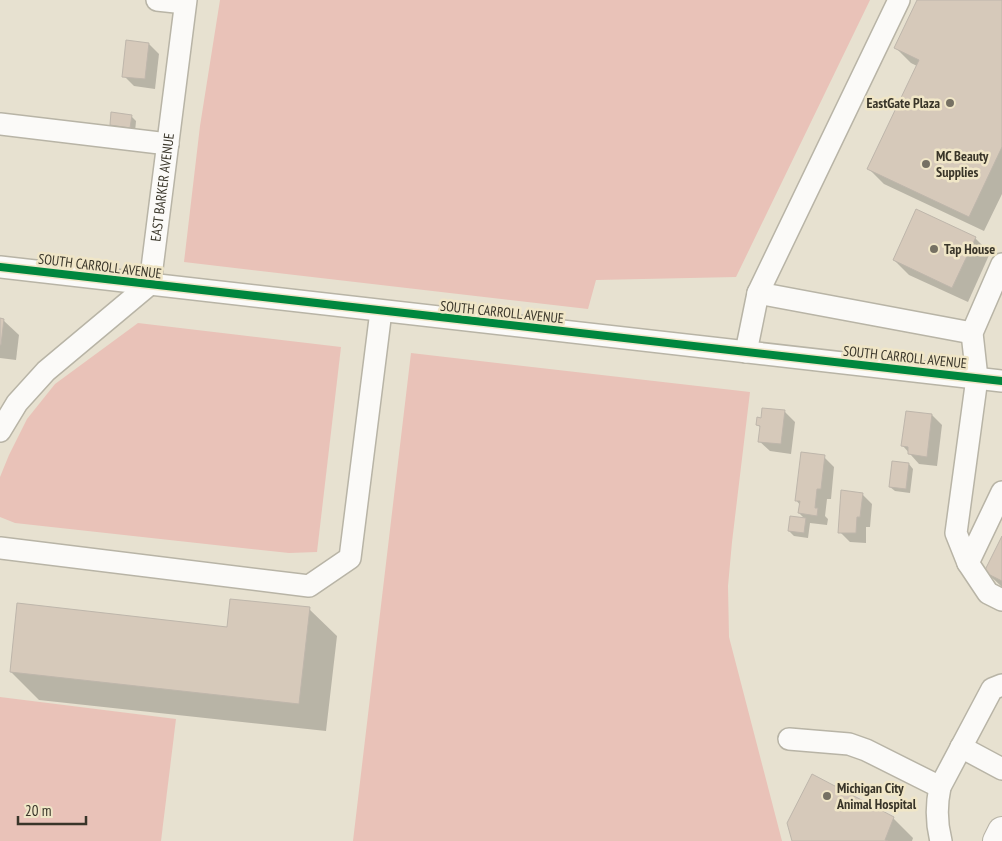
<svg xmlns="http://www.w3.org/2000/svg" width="1002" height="841" font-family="'PT Sans Narrow',sans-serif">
<rect width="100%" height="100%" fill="#e7e1d0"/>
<g fill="#e9c2b8">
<path d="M220,0h650l-134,277 -140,3 -8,29 -404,-47 16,-136z"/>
<path d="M138,323l203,24 -24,205 -28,1 -274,-30 -15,-6v-40l9,-22 18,-36 28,-35z"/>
<path d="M411,353l339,39 -18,150 -4,44 1,51 53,204h-429z"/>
<path d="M0,697l176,22 -15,122h-161z"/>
</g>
<g fill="#0003">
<path d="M918,0h84v194l-18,37 -100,-47 -15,-15 48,-103 -6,-3 -15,-15z"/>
<path d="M149,44l10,10 -4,35 -21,-3 -10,-10z"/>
<path d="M131,116l5,5 -1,11 -19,-3 -5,-4z"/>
<path d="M975,238l15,15 -22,49 -59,-27 -15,-15z"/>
<path d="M0,319l3,1 16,15 -3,25 -16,-2z"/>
<path d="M763,409l22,3 10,10 -4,32 -21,-3 -11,-10 2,-13 -3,-3 4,-6z"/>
<path d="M932,415l10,10 -5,41 -18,-2 -16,-18z"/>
<path d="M824,457l10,10 -3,32h-4l-2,17 3,3 -1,6 -17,-2 -2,15 -14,-2 -5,-5 16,-12 -6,-6 1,-8 -4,-5z"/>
<path d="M909,464l4,5 -3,24 -15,-2 -5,-4z"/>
<path d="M862,494l10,10 -2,23h-4v16l-16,-1 -10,-10z"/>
<path d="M1002,539v48l-17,-16z"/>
<path d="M309,609l28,27 -11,95 -287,-31 -28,-28 217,-44z"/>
<path d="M893,818l20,20 -1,3h-119z"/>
</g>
<g fill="#d6c9ba" stroke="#beb6ab">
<path d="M917,0h85v147l-33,70 -102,-48 52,-109 -25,-12z"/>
<path d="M126,40l23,3 -4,36 -23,-2z"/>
<path d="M111,112l21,3 -2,13 -20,-3z"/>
<path d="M916,209l60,28 -24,51 -59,-28z"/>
<path d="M0,318l4,1 -3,26h-1z"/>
<path d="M762,408l23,2 -4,34 -23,-2 2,-16 -4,-1 1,-8 4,1z"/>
<path d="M906,411l26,3 -5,43 -19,-3v-7l-7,-1z"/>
<path d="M801,452l24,3 -4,34h-4l-2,19h3l-1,8 -19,-3 2,-12h-5z"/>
<path d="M892,461l17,2 -3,26 -17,-2z"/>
<path d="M841,490l22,3 -3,24h-3l-1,16h-18z"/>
<path d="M790,516l16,2 -2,15 -16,-2z"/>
<path d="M1002,536v45l-18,-9z"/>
<path d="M230,599l80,8 -11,97 -289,-32 7,-69 210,24z"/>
<path d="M812,774l82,43 -9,23 3,1h-96l-5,-18z"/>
</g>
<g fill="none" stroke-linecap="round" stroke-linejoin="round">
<defs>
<g id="minor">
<path d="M157,0l28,3"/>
<path d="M0,124l168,20"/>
<path d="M1002,264l-30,69 5,45 -21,155 12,30 20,30 14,7"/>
<path d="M0,267l1002,114"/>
<path d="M758,293l214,40"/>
<path d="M746,352l12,-59 141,-293"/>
<path id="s1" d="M0,431l17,-28 29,-32 104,-87 36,-284"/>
<path d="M0,548l309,38 41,-28 31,-247"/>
<path d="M968,563l34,-71"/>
<path d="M789,739l60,5 17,6 74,37"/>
<path d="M961,747l41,22"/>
<path d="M941,841c-5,-19 -5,-35 -1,-54l52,-98 10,-4"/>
</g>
<path id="major" d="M997,841l5,-10"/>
</defs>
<use href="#minor" stroke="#b8b4a6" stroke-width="24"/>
<use href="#major" stroke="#b8b4a6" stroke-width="30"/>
<use href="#minor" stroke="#fbfaf8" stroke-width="21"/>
<use href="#major" stroke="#fbfaf8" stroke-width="28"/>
<defs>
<path id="cycleway" d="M0,267l1002,114"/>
</defs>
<use href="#cycleway" stroke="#f0e6c7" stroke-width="11"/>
<use href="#cycleway" stroke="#00873e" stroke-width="8"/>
</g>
<g fill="#767163" stroke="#f0e6c7" stroke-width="2">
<circle cx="950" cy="103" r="5"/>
<circle cx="926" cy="164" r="5"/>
<circle cx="934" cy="249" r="5"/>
<circle cx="827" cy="796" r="5"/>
</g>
<g text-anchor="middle" stroke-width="5" stroke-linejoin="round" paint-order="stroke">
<g font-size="14" font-weight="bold" fill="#393529" stroke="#f0e6c7" text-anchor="start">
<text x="940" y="108" text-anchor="end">EastGate Plaza</text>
<text x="936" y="161">MC Beauty<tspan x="936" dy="16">Supplies</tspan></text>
<text x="944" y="254">Tap House</text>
<text x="837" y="793">Michigan City<tspan x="837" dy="16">Animal Hospital</tspan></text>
</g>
<g font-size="14" fill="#393529" stroke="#f0e6c7">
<text dy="5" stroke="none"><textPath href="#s1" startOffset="309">EAST BARKER AVENUE</textPath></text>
<text transform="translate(100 266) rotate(7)" y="5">SOUTH CARROLL AVENUE</text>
<text transform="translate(502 312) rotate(6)" y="5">SOUTH CARROLL AVENUE</text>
<text transform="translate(905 357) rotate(6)" y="5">SOUTH CARROLL AVENUE</text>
</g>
</g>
<path d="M18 816v8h68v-8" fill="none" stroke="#393529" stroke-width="2.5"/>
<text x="25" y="816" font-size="15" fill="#393529" stroke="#f0e6c7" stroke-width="4" paint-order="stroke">20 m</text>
</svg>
